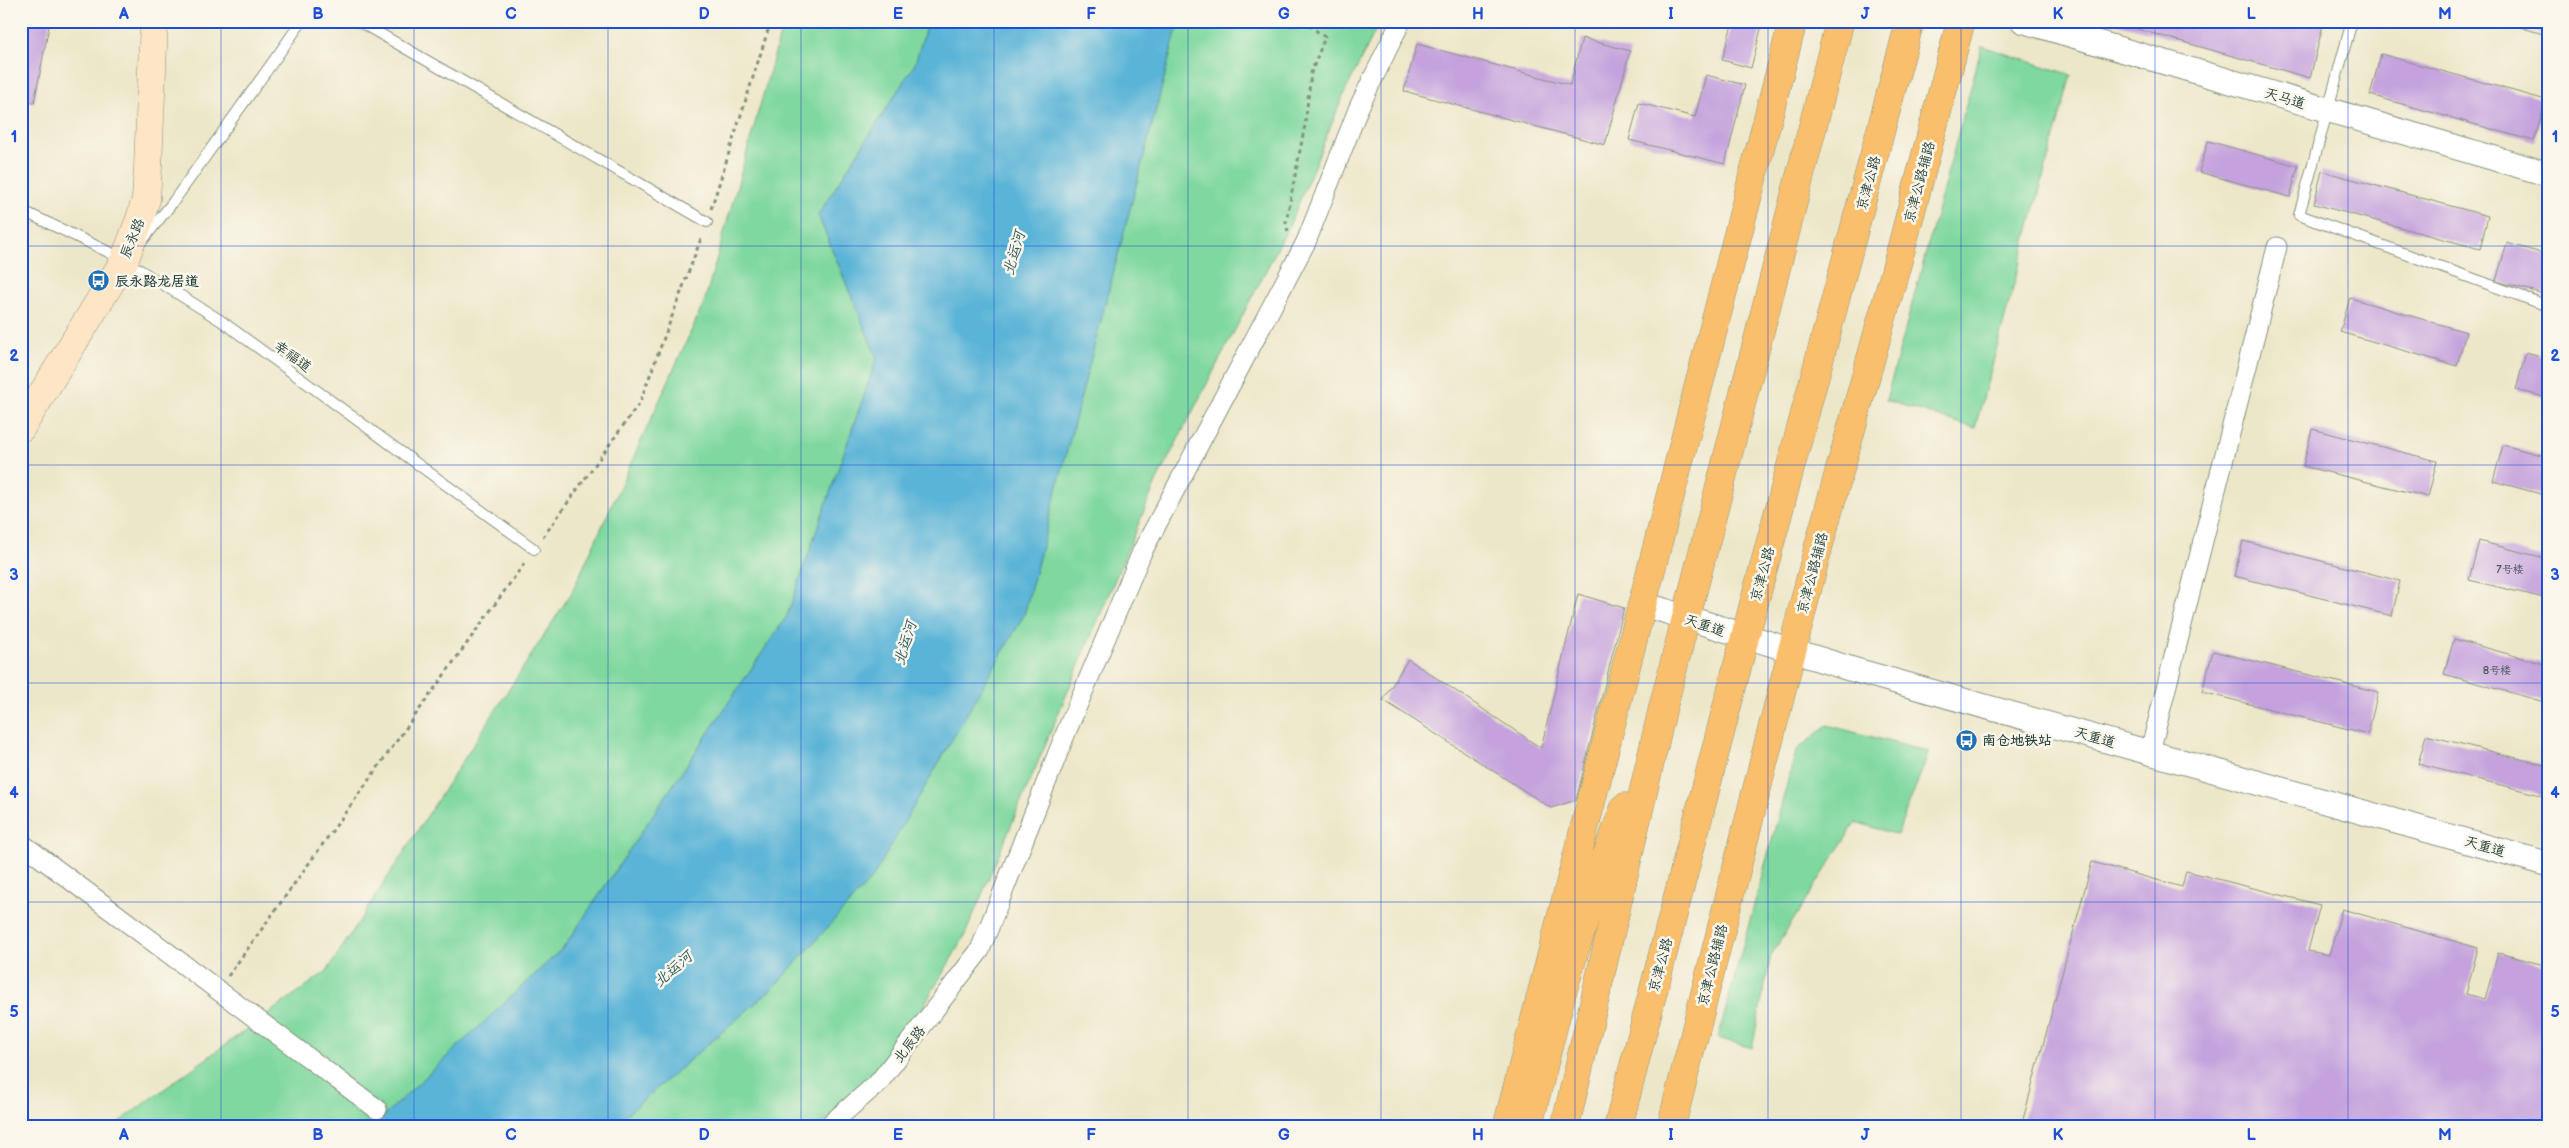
<svg xmlns="http://www.w3.org/2000/svg" width="2569" height="1148" font-family="'Balsamiq Sans','LXGW WenKai TC',sans-serif">
<rect width="100%" height="100%" fill="#fbf7ec"/>
<filter id="ink" filterUnits="userSpaceOnUse"><feTurbulence type="fractalNoise" baseFrequency=".02" numOctaves="2"/><feDisplacementMap in="SourceGraphic" scale="10" xChannelSelector="R" yChannelSelector="G"/><feConvolveMatrix kernelMatrix="1 2 1 2 8 2 1 2 1" color-interpolation-filters="sRGB"/></filter>
<filter id="wash" filterUnits="userSpaceOnUse"><feTurbulence type="fractalNoise" baseFrequency=".0096" numOctaves="4" result="noise"/><feDisplacementMap in="SourceGraphic" scale="20" xChannelSelector="R" yChannelSelector="G"/><feGaussianBlur stdDeviation="1.12" result="paint"/><feColorMatrix in="noise" values="0 0 0 0 0 0 0 0 0 0 0 0 0 0 0 0 0 1.4 0 .05"/><feComposite in="paint" operator="in"/></filter>
<g filter="url(#wash)">
<rect width="100%" height="100%" fill="#ede7c9"/>
<g fill="#7fd89e" stroke="#4f8a69">
<path d="M784,21h144l-13,43 -97,151 59,143 -90,258 -223,331 -192,180h-260l215,-156 245,-379 132,-289z"/>
<path d="M1179,21h201l-36,73 -54,130 -133,256 -193,457 -85,145 -61,45h-206l162,-140 98,-110 152,-262z"/>
<path d="M1982,46l89,29 -96,353 -89,-28z"/>
<path d="M1827,725l102,27 -32,83 -41,-13 -85,133 -19,93 -34,-10 78,-287z"/>
</g>
<path fill="#5ab4d7" stroke="#3c7886" d="M928,21h251l-155,594 -151,262 -99,110 -162,140h-240l192,-180 223,-331 90,-258 -59,-143 97,-151z"/>
<g id="blocks">
<g fill="#c5a2dd">
<path d="M21,21h29l-16,82 -13,-2z"/>
<path d="M1733,21h30l-12,47 -29,-8z"/>
<path d="M2109,21h215l-14,57z"/>
<path d="M2500,21h48v7l-2,7z"/>
<path d="M1582,38l48,13 -25,94 -201,-54 13,-47 153,41z"/>
<path d="M2381,54l165,46 -12,41 -164,-46z"/>
<path d="M1706,75l39,10 -20,79 -96,-24 10,-37 56,14z"/>
<path d="M2208,141l90,25 -8,31 -91,-25z"/>
<path d="M2322,171l166,45 -8,33 -166,-45z"/>
<path d="M2507,243l41,12v40l-52,-14z"/>
<path d="M2350,298l116,34 -9,34 -117,-34z"/>
<path d="M2526,352l22,6v40l-32,-8z"/>
<path d="M2312,429l125,32 -9,36 -125,-31z"/>
<path d="M2503,445l45,12v39l-55,-15z"/>
<path d="M2243,541l157,40 -8,35 -158,-40z"/>
<path d="M2479,541l69,18v40l-79,-19z"/>
<path d="M1578,594l46,14 -48,192 -25,8 -168,-108 25,-41 133,89z"/>
<path d="M2454,639l94,26v38l-104,-29z"/>
<path d="M2213,651l165,41 -10,42 -166,-42z"/>
<path d="M2426,735l122,31v31l-130,-33z"/>
<path d="M2092,862l90,25 4,-16 134,34 -12,46 21,4 13,-46 136,39 -12,46 19,5 13,-46 50,13v161h-527z"/>
</g>
</g>
</g>
<g filter="url(#ink)">
<use href="#blocks" fill-opacity="0" stroke="#86927e" stroke-width="1"/>
<g fill="none" stroke-linecap="round" stroke-linejoin="round">
<defs>
<g id="service">
<path d="M358,21l349,201"/>
<path d="M2352,21l-53,194 249,91"/>
<path d="M21,210l98,47 101,63 314,229"/>
<path d="M142,241l31,-39 129,-181"/>
</g>
<g id="minor">
<path d="M2150,752l127,-505"/>
<path d="M21,843l356,266"/>
<path d="M827,1127l52,-45 101,-132 87,-220 75,-178 164,-310 53,-135 42,-86"/>
</g>
<g id="tertiary">
<path d="M2023,21l525,153"/>
<path d="M1643,604l208,65 697,195"/>
</g>
<path id="secondary" d="M21,428l103,-167 16,-42 6,-20 2,-32 6,-146"/>
<g id="primary">
<path d="M1507,1127l286,-1106"/>
<path d="M1671,1127l146,-575 82,-295 62,-236"/>
</g>
<g id="trunk">
<path d="M1528,1127l33,-131 35,-113 29,-76"/>
<path d="M1565,1127l98,-420 177,-686"/>
<path d="M1618,1127l127,-490 165,-616"/>
</g>
</defs>
<use href="#service" stroke="#86927e" stroke-width="12"/>
<use href="#minor" stroke="#86927e" stroke-width="21"/>
<use href="#tertiary" stroke="#86927e" stroke-width="26"/>
<use href="#secondary" stroke="#86927e" stroke-width="29"/>
<use href="#primary" stroke="#86927e" stroke-width="29"/>
<use href="#trunk" stroke="#86927e" stroke-width="29"/>
<g stroke="#86927e" stroke-width="3" stroke-dasharray="4 4" stroke-linecap="butt">
<path d="M711,209l60,-188"/>
<path d="M1288,232l-2,-10 19,-97 6,-52 14,-36 -22,-16"/>
<path d="M543,537l97,-135 62,-166"/>
<path d="M228,976l298,-415"/>
<path d="M391,1120l10,7"/>
</g>
<use href="#service" stroke="#fff" stroke-width="10"/>
<use href="#minor" stroke="#fff" stroke-width="19"/>
<use href="#tertiary" stroke="#fff" stroke-width="24"/>
<use href="#secondary" stroke="#fde5c5" stroke-width="28"/>
<use href="#primary" stroke="#f9bf6d" stroke-width="28"/>
<use href="#trunk" stroke="#f9bf6d" stroke-width="28"/>
</g>
</g>
<path fill="none" stroke="#1d4ed8" stroke-width="1" stroke-opacity="0.55" d="M221,21v1106M414,21v1106M608,21v1106M801,21v1106M994,21v1106M1188,21v1106M1381,21v1106M1575,21v1106M1768,21v1106M1961,21v1106M2155,21v1106M2348,21v1106M21,246h2527M21,465h2527M21,683h2527M21,902h2527"/>
<defs>
<symbol id="bus-disc" viewBox="-11 -11 22 22"><circle r="9.5" fill="#1f6fb2" stroke="#fbf7ec"/><path d="M-5-6H5V4H4V6H2V4H-2V6H-4V4H-5ZM-3.5-4V0h7V-4ZM-3.5 1.2v1.5H-2V1.2ZM2 1.2v1.5H3.5V1.2Z" fill="#fff"/></symbol>
</defs>
<g fill-rule="evenodd">
<use href="#bus-disc" x="86" y="268" width="25" height="25"/>
<use href="#bus-disc" x="1954" y="728" width="25" height="25"/>
</g>
<g text-anchor="middle" stroke-width="5" stroke-linejoin="round" paint-order="stroke">
<g font-size="11" fill="#48565e">
<text x="2510" y="573">7号楼</text>
<text x="2497" y="674">8号楼</text>
</g>
<g font-size="14" fill="#1f3d34" stroke="#fbf7ec">
<text transform="translate(2285 98) rotate(16)" y="5">天马道</text>
<text transform="translate(1919 182) rotate(-75)" y="5">京津公路辅路</text>
<text transform="translate(1868 183) rotate(-75)" y="5">京津公路</text>
<text transform="translate(132 238) rotate(-68)" y="5">辰永路</text>
<text transform="translate(293 356) rotate(36)" y="5">幸福道</text>
<text transform="translate(1812 573) rotate(-75)" y="5">京津公路辅路</text>
<text transform="translate(1762 574) rotate(-75)" y="5">京津公路</text>
<text transform="translate(1705 625) rotate(18)" y="5">天重道</text>
<text transform="translate(2095 737) rotate(16)" y="5">天重道</text>
<text transform="translate(2485 846) rotate(16)" y="5">天重道</text>
<text transform="translate(1660 965) rotate(-75)" y="5">京津公路</text>
<text transform="translate(1712 965) rotate(-76)" y="5">京津公路辅路</text>
<text transform="translate(909 1044) rotate(-52)" y="5">北辰路</text>
</g>
<g font-size="14" font-weight="bold" fill="#1f3d34" stroke="#fbf7ec" text-anchor="start">
<text x="115" y="286">辰永路龙居道</text>
<text x="1982" y="745">南仓地铁站</text>
</g>
<g font-size="15" font-style="italic" fill="#2e5b5d" stroke="#fbf7ec">
<text transform="translate(1014 253) rotate(-74)" y="5">北运河</text>
<text transform="translate(905 643) rotate(-73)" y="5">北运河</text>
<text transform="translate(673 969) rotate(-41)" y="5">北运河</text>
</g>
</g>
<rect width="2569" height="1148" fill="none" stroke="#fbf7ec" stroke-width="55"/>
<rect x="28" y="28" width="2514" height="1092" fill="none" stroke="#1d4ed8" stroke-width="2"/>
<g font-size="16" text-anchor="middle" font-weight="bold" fill="#1d4ed8">
<text x="124" y="19">A</text>
<text x="318" y="19">B</text>
<text x="511" y="19">C</text>
<text x="704" y="19">D</text>
<text x="898" y="19">E</text>
<text x="1091" y="19">F</text>
<text x="1284" y="19">G</text>
<text x="1478" y="19">H</text>
<text x="1671" y="19">I</text>
<text x="1865" y="19">J</text>
<text x="2058" y="19">K</text>
<text x="2251" y="19">L</text>
<text x="2445" y="19">M</text>
<text x="14" y="142">1</text>
<text x="2555" y="142">1</text>
<text x="14" y="361">2</text>
<text x="2555" y="361">2</text>
<text x="14" y="580">3</text>
<text x="2555" y="580">3</text>
<text x="14" y="798">4</text>
<text x="2555" y="798">4</text>
<text x="14" y="1017">5</text>
<text x="2555" y="1017">5</text>
<text x="124" y="1140">A</text>
<text x="318" y="1140">B</text>
<text x="511" y="1140">C</text>
<text x="704" y="1140">D</text>
<text x="898" y="1140">E</text>
<text x="1091" y="1140">F</text>
<text x="1284" y="1140">G</text>
<text x="1478" y="1140">H</text>
<text x="1671" y="1140">I</text>
<text x="1865" y="1140">J</text>
<text x="2058" y="1140">K</text>
<text x="2251" y="1140">L</text>
<text x="2445" y="1140">M</text>
</g>
</svg>
